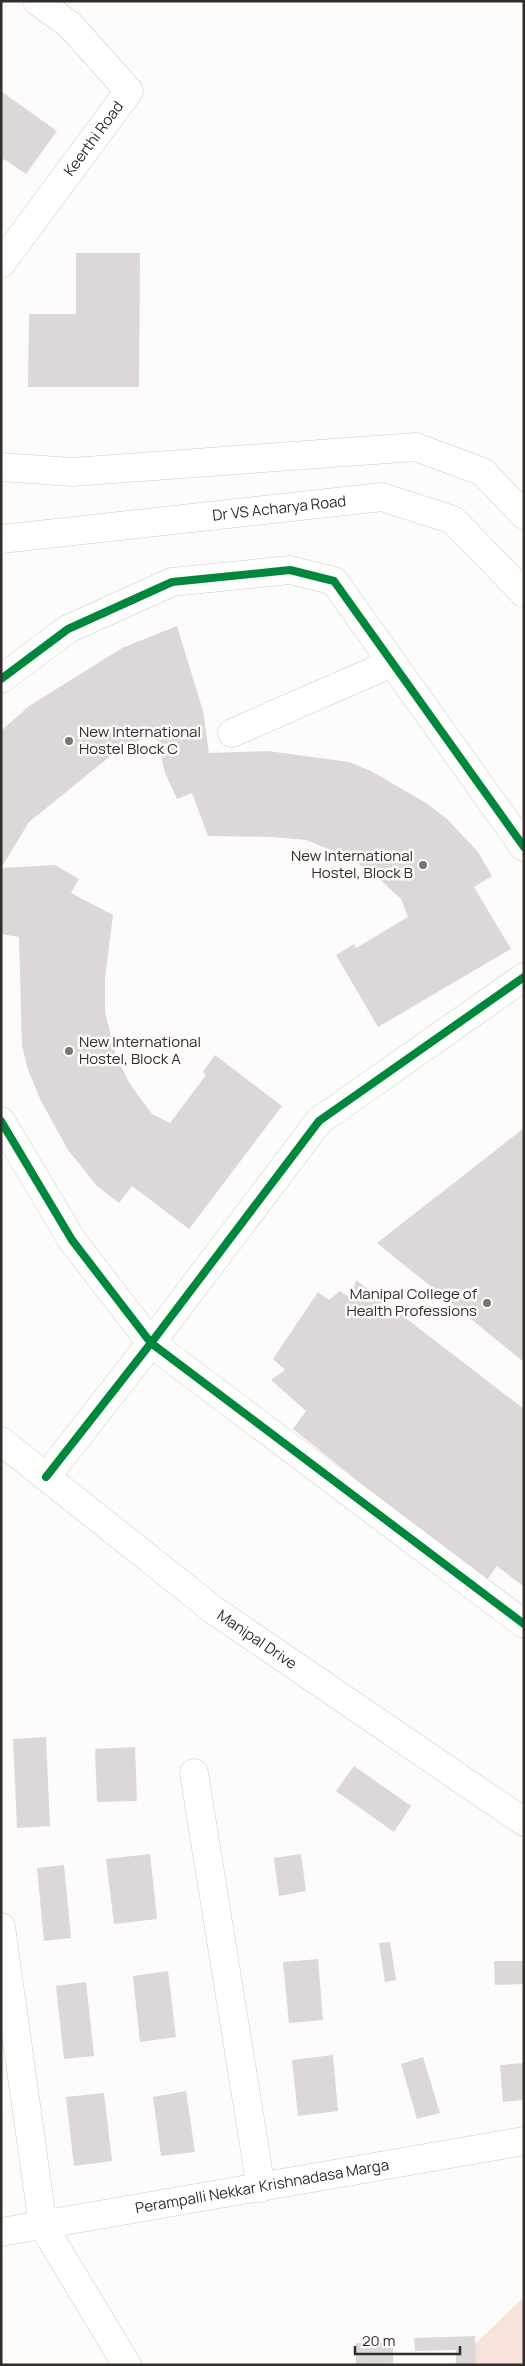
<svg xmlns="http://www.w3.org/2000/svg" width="525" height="2366" font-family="Manrope,sans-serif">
<rect width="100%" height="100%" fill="#fdfcfb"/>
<path fill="#f8e3dc" d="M524,2297v68h-71z"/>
<g fill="#dcd8d7">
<path d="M2,92l55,39 -31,43 -22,-15 -3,4z"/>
<path d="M76,253h64l-1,134h-111l1,-73h47z"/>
<path d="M177,626l26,85 6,42 59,-2 81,11 22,9 55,32 21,16 31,33 14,24 -18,11 37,62 -133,78 -42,-72 18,-11 2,4 52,-31 -7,-18 -27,-25 -26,-17 -42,-17 -33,-3 -65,-1 -16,-43 -15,6 -12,-26 -9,-40 -38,17 -89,72 -28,46 54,-3 24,14 -8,14 42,22 -8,64v33l11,44 14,28 22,30 18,9 36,-48 -3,-3 12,-17 67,51 -93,123 -57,-43 -13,17 -22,-17 -29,-36 -27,-49 -13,-31 -6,-24 -3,-109 -18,-3v-203l28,-25 93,-58z"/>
<path d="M524,1128v234l-147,-119z"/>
<path d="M356,1280l168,129v178l-27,-21 -12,16 -192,-153 13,-18 -35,-31 14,-10 -12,-11 45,-67 11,8 11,-9 10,7z"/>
<path d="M46,1737l4,89 -33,2 -4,-89z"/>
<path d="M135,1747l2,54 -40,1 -2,-53z"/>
<path d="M354,1766l57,40 -17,26 -58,-41z"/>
<path d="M150,1854l7,65 -43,5 -8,-65z"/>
<path d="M301,1854l5,37 -27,5 -5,-38z"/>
<path d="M64,1865l7,73 -27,3 -7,-73z"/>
<path d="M390,1942l6,38 -11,2 -6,-39z"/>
<path d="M318,1959l5,61 -34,3 -6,-61z"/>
<path d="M494,1961h30v23l-29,1z"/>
<path d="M168,1971l8,66 -36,5 -7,-66z"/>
<path d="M86,1982l8,74 -30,3 -8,-73z"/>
<path d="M333,2055l5,56 -40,5 -6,-56z"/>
<path d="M423,2057l17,56 -23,6 -16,-55z"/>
<path d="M524,2063v37l-21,2 -3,-37z"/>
<path d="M186,2091l9,61 -34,4 -8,-59z"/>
<path d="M104,2093l8,68 -38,5 -8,-69z"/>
<path d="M475,2336l1,29h-20v-15l-41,1 -1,-13z"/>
<path d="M393,2342v21l-37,1v-21z"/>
</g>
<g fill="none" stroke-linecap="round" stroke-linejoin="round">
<defs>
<g id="minor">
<path id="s1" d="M1,264l128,-173 -59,-66 -33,-24"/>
<path d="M1,679l67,-50 104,-47 118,-12 44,11 190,266"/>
<path d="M232,733l160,-70"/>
<path d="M1,1121l71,119 79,103 373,281"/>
<path d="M46,1477l105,-134 168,-222 205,-144"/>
<path d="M194,1773l67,415"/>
<path d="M1,1927l42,299 84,139"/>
</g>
<g id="tertiary">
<path id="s2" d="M1,1441l214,170 309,211"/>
<path id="s3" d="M1,2232l523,-91"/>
</g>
<g id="secondary">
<path d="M1,467l71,5 344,-25 67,25 41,43"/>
<path id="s4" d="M1,539l381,-42 71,23 71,73"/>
</g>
</defs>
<use href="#minor" stroke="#cecac9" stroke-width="29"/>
<use href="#tertiary" stroke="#cecac9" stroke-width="29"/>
<use href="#secondary" stroke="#cecac9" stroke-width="29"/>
<use href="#minor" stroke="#fffffe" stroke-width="28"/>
<use href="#tertiary" stroke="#fffffe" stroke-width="28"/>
<use href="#secondary" stroke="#fffffe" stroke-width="28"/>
<defs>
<g id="cycleway">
<path d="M1,679l67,-50 104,-47 118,-12 44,11 190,266"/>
<path d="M1,1121l71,119 79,103 373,281"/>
<path d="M46,1477l105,-134 168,-222 205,-144"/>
</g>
</defs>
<use href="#cycleway" stroke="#fefbfa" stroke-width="11"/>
<use href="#cycleway" stroke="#00873e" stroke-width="8"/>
</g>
<g fill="#797573" stroke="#fefbfa" stroke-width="2">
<circle cx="69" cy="741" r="5"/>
<circle cx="423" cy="865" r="5"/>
<circle cx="69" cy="1051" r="5"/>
<circle cx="487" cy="1303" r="5"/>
</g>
<g text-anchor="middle" stroke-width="5" stroke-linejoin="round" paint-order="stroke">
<g font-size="15" fill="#322c2a" stroke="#fefbfa">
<text dy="5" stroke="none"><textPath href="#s1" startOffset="156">Keerthi Road</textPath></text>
<text dy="5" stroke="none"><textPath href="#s4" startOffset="280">Dr VS Acharya Road</textPath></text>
<text dy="5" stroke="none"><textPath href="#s2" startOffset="324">Manipal Drive</textPath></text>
<text dy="5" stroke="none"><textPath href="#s3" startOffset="265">Perampalli Nekkar Krishnadasa Marga</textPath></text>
</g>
<g font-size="15" fill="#322c2a" stroke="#fefbfa" text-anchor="start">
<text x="79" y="737">New International<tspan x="79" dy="17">Hostel Block C</tspan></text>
<text x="413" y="861" text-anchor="end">New International<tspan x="413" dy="17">Hostel, Block B</tspan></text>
<text x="79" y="1047">New International<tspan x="79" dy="17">Hostel, Block A</tspan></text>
<text x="477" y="1299" text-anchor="end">Manipal College of<tspan x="477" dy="17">Health Professions</tspan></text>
</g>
</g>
<rect width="525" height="2366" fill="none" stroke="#322c2a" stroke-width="5"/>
<path d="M355 2346v8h105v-8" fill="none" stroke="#322c2a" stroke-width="2.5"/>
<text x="362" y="2346" font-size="15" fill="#322c2a" stroke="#fefbfa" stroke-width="4" paint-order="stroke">20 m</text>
</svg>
